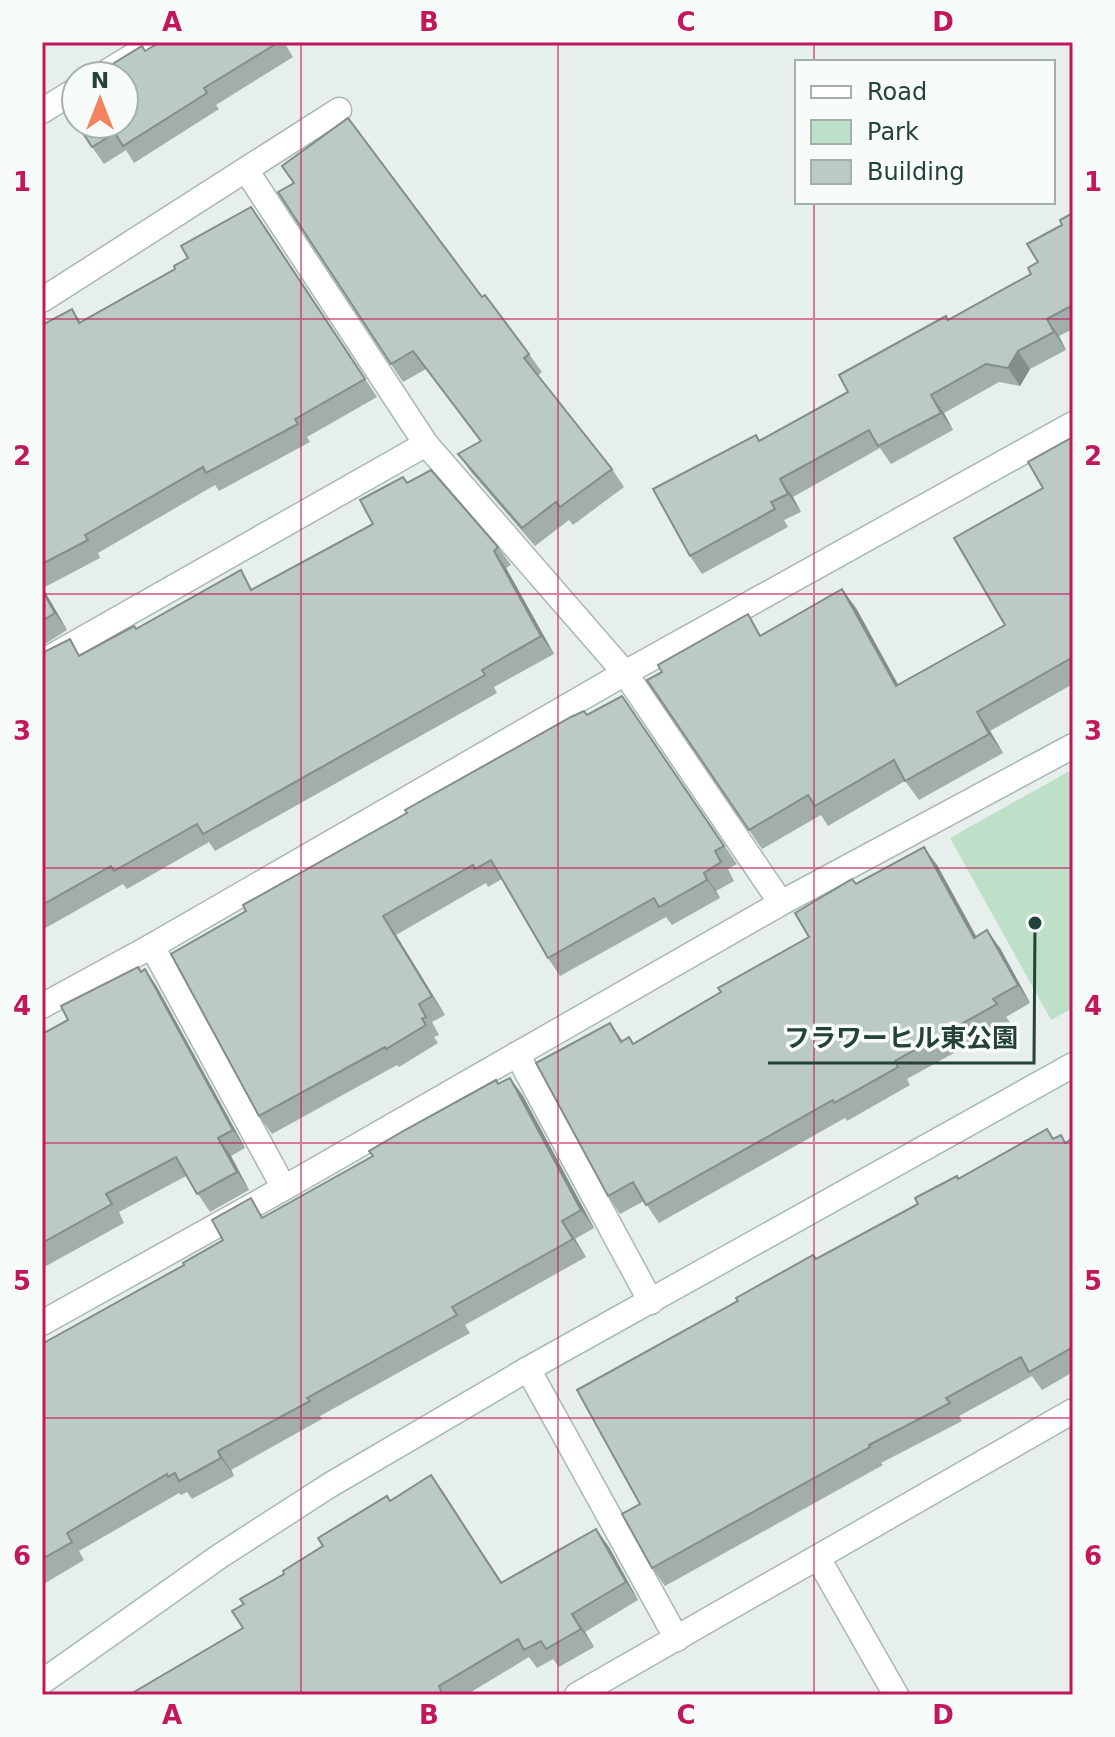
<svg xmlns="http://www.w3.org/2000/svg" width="1115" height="1737" font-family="'DejaVu Sans','Noto Sans JP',sans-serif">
<rect width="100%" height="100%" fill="#e6efeb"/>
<path fill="#bfe0c8" d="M1073,769v239l-22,12 -101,-182z"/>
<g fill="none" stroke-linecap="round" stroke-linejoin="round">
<defs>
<g id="street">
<path d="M100,76l56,-34"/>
<path d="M42,111l34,-21"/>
<path d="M246,170l180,274 199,229 156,230"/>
<path d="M42,300l297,-190"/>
<path d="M42,662l384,-218"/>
<path d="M152,946l132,242"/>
<path d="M42,1006l110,-60 473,-273 448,-249"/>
<path d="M517,1054l134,248"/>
<path d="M42,1323l242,-135 497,-285 292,-157"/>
<path d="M528,1369l149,270"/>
<path d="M818,1558l78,137"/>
<path d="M577,1695l496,-284"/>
</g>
<path id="secondary" d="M42,1682l178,-126 110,-71 198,-116 545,-304"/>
</defs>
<use href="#street" stroke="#a8b8b2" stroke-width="27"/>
<use href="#secondary" stroke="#a4bbb3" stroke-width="27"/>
<use href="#street" stroke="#fff" stroke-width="24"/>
<use href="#secondary" stroke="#fff" stroke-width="24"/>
</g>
<g fill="#a1aea9">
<path d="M160,42h124l9,15 -77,48 3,4 -85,54 -8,-13 -22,14 -12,-17 53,-96z"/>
<path d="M1073,213v116l-14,7 7,14 -36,19 -10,17 -21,-4 -55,31 9,17 -62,34 -11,-16 -87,49 8,15 -17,8 4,7 -86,47 -12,-18 66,-121 4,6 88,-49 101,-72 82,-46 31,-49z"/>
<path d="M264,225l113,172 -70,40 3,5 -91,49 -4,-6 -117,68 2,5 -57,30 24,42 -25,16v-321l30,-16 9,13z"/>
<path d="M482,297l47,57 13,18 -5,4 75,93 12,18 -51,38 -4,-5 -34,26 -64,-74 -13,-18 23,-12 -55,-73 -23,13 -12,-18z"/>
<path d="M1073,437v247l-83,47 13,22 -84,47 -14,-19 -77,45 -7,-11 -59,34 -115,-169 15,-8 100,-37 94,-27 42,76 107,-59 38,-137z"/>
<path d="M407,483l91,64 13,18 -5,3 48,86 -60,33 3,6 -282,158 -6,-9 -82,47 -4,-5 -81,46v-277l39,2 55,-26 118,-41 119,-64z"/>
<path d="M622,696l115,168 -9,5 6,12 -18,10 4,7 -48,27 -6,-8 -106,59 -12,-18 -46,-79 -14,8 -2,-4 -90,52 49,80 -13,7 7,13 -5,2 4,6 -39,24 -2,-2 -125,69 -13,-18 -88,-162z"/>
<path d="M937,865l39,71 24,12 30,55 -24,14 4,5 -103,57 3,6 -63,36 -2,-3 -186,105 -15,-22 -24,13 -12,-18 2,-173 13,18 6,-4 5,7 87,-52 88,-55 47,-53z"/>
<path d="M145,969l12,18 88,161 -14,8 18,34 -39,22 -24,-36 -67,36 5,11 -78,43 -4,-5v-227l26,-14z"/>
<path d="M510,1078l13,18 71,132 -19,11 11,18 -121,68 5,8 -150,83 2,3 -91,51 3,6 -42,23 -5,-7 -6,3 -2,-2 -100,58 5,9 -42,25v-241l142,-79 80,-48z"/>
<path d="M1073,1138v234l-31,18 -10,-14 -73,40 3,5 -81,42 2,2 -218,121 -13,-18 -12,-64 176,-245 102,-55 40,-25 96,-40 12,3z"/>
<path d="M431,1475l71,107 107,-35 29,53 -53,32 9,15 -35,20 -6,-8 -16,9 -8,-11 -63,38h-337l114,-67 1,-24 79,-58z"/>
</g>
<g fill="#838d89">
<path d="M1047,319l12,17 7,14 -12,-18z"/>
<path d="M1018,351l12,18 -10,17 -12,-18z"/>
<path d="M931,395l13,18 9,17 -12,-17z"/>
<path d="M780,479l13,18 8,15 -13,-18z"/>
<path d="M494,551l12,17 48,86 -13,-18z"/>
<path d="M42,587l25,43 -12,-17 -13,-23z"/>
<path d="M842,589l14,19 53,97 -13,-19z"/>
<path d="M977,712l13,19 13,22 -14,-19z"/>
<path d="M924,847l13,18 50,91 -13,-18z"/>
<path d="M704,873l12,18 4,7 -13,-18z"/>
<path d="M383,916l13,19 49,80 -13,-19z"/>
<path d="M987,930l13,18 30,55 -12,-18z"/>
<path d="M145,969l12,18 88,161 -12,-18z"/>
<path d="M510,1078l13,18 71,132 -13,-18z"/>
<path d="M218,1138l13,18 18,34 -12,-18z"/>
<path d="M562,1221l13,18 11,18 -13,-18z"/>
<path d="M218,1451l13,19 3,6 -13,-18z"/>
<path d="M431,1475l13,18 69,108 -12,-18z"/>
<path d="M596,1529l13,18 29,53 -12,-18z"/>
<path d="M572,1614l13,18 9,15 -13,-18z"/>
</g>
<g fill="#bbcac4" stroke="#838d89" stroke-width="2">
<path d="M160,42h119l-75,46 3,5 -84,53 -8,-13 -23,14 -15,-23h47v-48h-31l49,-30 3,5z"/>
<path d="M76,98v24l-11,-17z"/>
<path d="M348,118l134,179 3,-2 44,59 -5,4 88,111 -52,38 -4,-5 -34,26 -64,-74 23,-13 -68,-90 -22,13 -113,-172 16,-9 -12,-17z"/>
<path d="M251,207l114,172 -70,40 3,5 -92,49 -3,-6 -118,68 3,5 -46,24v-239l30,-16 7,14 96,-54 -1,-3 14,-8 -7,-12z"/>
<path d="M1073,213v92l-26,14 7,13 -36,19 -10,17 -22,-4 -55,31 10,18 -63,33 -9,-16 -89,49 8,15 -17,8 4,7 -85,47 -37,-67 103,-54 3,6 89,-49 -9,-17 107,-59 2,4 83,-46 -3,-6 10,-6 -11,-18 35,-19 -2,-5z"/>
<path d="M1073,437v220l-96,55 12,22 -84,47 -11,-21 -79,46 -7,-11 -59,35 -102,-150 15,-8 -4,-7 90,-51 12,22 82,-47 54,97 109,-61 -51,-87 89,-50 -15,-26z"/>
<path d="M431,470l67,77 -4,4 47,85 -59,34 3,5 -282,159 -6,-10 -83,47 -3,-5 -69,39v-252l28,-14 9,17 55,-30 2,3 105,-59 10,20 122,-66 -13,-24 43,-23 4,6z"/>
<path d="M42,590l13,23 -13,8z"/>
<path d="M622,696l102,150 -9,5 6,11 -17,11 3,7 -48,27 -5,-9 -106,60 -57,-98 -16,9 -2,-4 -90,51 49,80 -13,8 7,13 -4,2 4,6 -40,24 -1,-2 -126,69 -88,-162 75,-43 -3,-6 164,-92 -2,-3 166,-93 13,-6 3,4z"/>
<path d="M924,847l50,91 13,-8 31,55 -25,14 4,5 -102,57 3,6 -64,36 -1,-3 -187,105 -13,-23 -25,14 -72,-133 74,-40 11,19 8,-5 4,7 88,-52 -3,-4 91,-51 -14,-24 57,-34 4,5z"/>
<path d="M138,967l3,5 4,-3 88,161 -15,8 19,34 -40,22 -21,-37 -70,37 6,10 -70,39v-209l26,-14 -7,-14z"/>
<path d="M510,1078l71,132 -19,11 11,18 -121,68 5,8 -150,83 3,3 -92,50 3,7 -42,23 -4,-8 -7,4 -1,-3 -100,59 5,9 -30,17v-215l142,-79 -1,-2 40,-23 -11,-20 39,-22 11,20 111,-62 -4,-5 36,-21 91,-50 2,4z"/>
<path d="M1047,1129l6,10 8,-4 4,8 8,-5v209l-44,25 -8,-15 -75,41 4,5 -81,42 1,2 -218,121 -30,-54 18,-10 -63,-114 161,-89 -2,-3 77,-43 3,4 102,-55 -3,-6 42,-22 1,3z"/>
<path d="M431,1475l70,108 95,-54 30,53 -54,32 9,15 -35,20 -5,-8 -17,9 -6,-11 -79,47 3,7 -4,2h-309l114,-67 -11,-17 12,-7 -4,-5 44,-25 -1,-3 40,-25 -5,-8 69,-42 3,5z"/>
</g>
<path fill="none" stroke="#c2185b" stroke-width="2" stroke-opacity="0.55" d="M301,42v1653M558,42v1653M814,42v20M814,202v1493M42,319h1031M42,594h1031M42,868h1031M42,1143h1031M42,1418h1031"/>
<path fill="none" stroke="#24423a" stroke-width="3" d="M1035 923L1034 1063H768"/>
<circle fill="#24423a" stroke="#f7fbf9" stroke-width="3" cx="1035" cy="923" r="8"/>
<g font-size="26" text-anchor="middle" font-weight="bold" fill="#24423a" stroke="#f7fbf9" stroke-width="7" stroke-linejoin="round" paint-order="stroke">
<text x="901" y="1047">フラワーヒル東公園</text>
</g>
<rect width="1115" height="1737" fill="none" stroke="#f7fbf9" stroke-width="88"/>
<rect x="795" y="60" width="260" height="144" fill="#f7fbf9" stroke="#a3b1ad" stroke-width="2"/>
<rect x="811" y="86" width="40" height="12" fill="#ffffff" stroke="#a3b1ad" stroke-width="2"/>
<text x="867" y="100" font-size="24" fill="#24423a">Road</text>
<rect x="811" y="120" width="40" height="24" fill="#bfe0c8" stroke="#a3b1ad" stroke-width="2"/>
<text x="867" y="140" font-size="24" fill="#24423a">Park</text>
<rect x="811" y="160" width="40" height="24" fill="#bbcac4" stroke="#a3b1ad" stroke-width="2"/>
<text x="867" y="180" font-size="24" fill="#24423a">Building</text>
<g transform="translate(100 100)"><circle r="38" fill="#f7fbf9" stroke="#a3b1ad" stroke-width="2"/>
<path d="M0-6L14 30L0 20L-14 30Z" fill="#f4845f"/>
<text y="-12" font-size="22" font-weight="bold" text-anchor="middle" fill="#24423a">N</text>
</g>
<rect x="44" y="44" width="1027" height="1649" fill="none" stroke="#c2185b" stroke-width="3"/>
<g font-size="26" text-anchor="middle" font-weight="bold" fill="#c2185b">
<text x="172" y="31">A</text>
<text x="429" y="31">B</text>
<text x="686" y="31">C</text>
<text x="943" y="31">D</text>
<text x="22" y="191">1</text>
<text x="1093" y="191">1</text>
<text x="22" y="465">2</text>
<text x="1093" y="465">2</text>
<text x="22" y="740">3</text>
<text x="1093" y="740">3</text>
<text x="22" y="1015">4</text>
<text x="1093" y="1015">4</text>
<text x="22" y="1290">5</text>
<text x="1093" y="1290">5</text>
<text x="22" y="1565">6</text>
<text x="1093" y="1565">6</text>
<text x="172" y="1724">A</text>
<text x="429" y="1724">B</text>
<text x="686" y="1724">C</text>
<text x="943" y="1724">D</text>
</g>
</svg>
